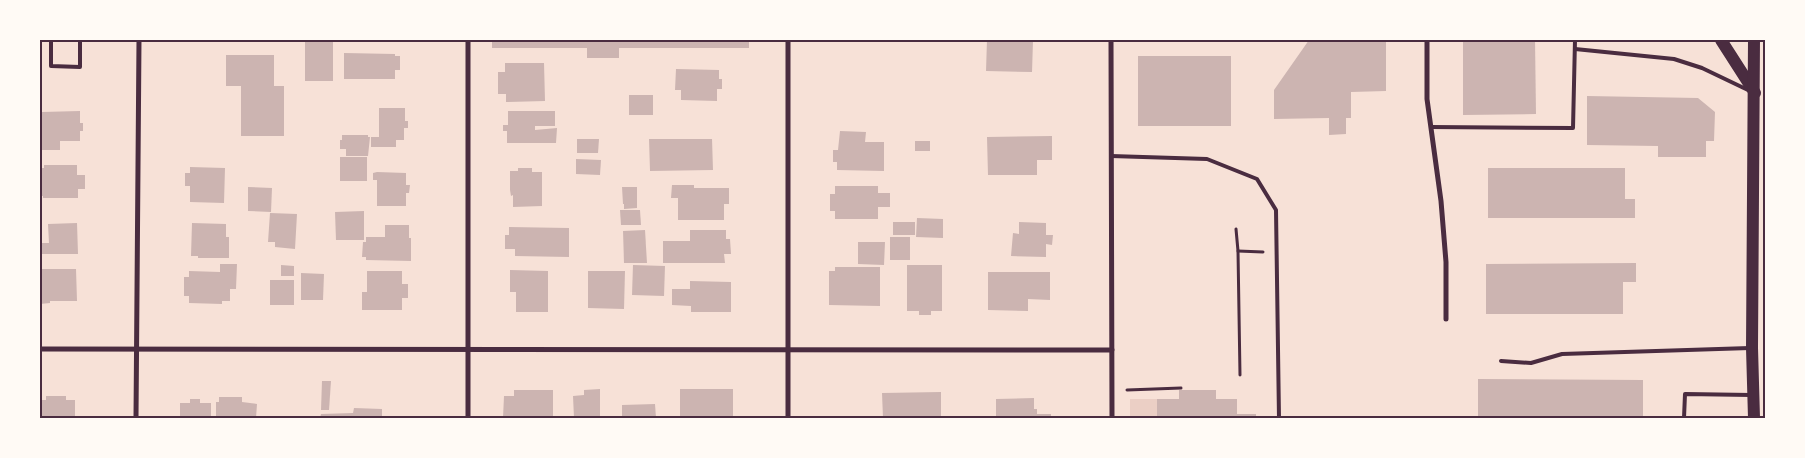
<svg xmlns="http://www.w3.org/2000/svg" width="1805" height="458" font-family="'Noto Sans',sans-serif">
<rect width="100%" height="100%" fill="#f7e1d7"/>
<rect fill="#ebcfc5" x="1130" y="399" width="27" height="19"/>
<g fill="#ccb4b1">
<rect x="305" y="40" width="28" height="41"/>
<path d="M492,40h257v8h-130v10h-32v-10h-95z"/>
<path d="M987,40h46l-1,32 -46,-1z"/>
<path d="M1309,40h77v51l-35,1v26h-5v16l-17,1v-17l-55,1v-29z"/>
<path d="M1463,40h72l1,74 -73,1z"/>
<path d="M344,53l51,1v2h5v14h-5v9h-51z"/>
<path d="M226,55h48v31h10v50h-43v-50h-15z"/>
<rect x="1138" y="56" width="93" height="70"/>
<path d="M505,63h39l1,38 -39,1v-8h-8v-22h7z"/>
<path d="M676,69l43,1v9h3v10h-5v12l-36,-1v-10h-6z"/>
<rect x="629" y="95" width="24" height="20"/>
<path d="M1587,96l111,2 17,14 -1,29h-8v16h-48v-11l-71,-1z"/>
<path d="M379,108h26v13h3v7h-4v12h-8v7h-25v-10h8z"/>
<path d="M80,111v12h3v8h-3v10h-20v9h-20l2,-38z"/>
<path d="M508,111h47v15h-20v4l22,-2 -1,15h-49v-12h-4v-6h5z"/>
<path d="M840,131l26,1 -1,10h19v29l-47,-1v-8h-4v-12h5z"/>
<path d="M342,135h26v2h2l-2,19h-22v-7h-6v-9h2z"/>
<path d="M1052,136v24h-15v15h-49l-1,-38z"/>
<path d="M577,139h22l-1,14h-21z"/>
<path d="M649,139h63l1,31 -63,1z"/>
<rect x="915" y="141" width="15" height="10"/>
<rect x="340" y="157" width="27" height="24"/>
<path d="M576,159l25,1 -1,15 -24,-1z"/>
<path d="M44,165h33v10h8v14h-7v9h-35v-2h-3v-28h4z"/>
<path d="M190,167l35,1 -1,35 -34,-1v-16h-5v-13h5z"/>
<path d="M518,168h14v4h10v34l-29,1v-12l-2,1 -1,-6v-19h8z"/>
<path d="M1488,168h137v31h10v19h-147z"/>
<path d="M377,172l29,1v12h4l-1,8h-3v13h-29v-26h-4v-7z"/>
<path d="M672,185h22v3h35v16h-5v16h-46v-22h-7z"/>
<path d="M835,186h43v7h12v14h-12v12h-43v-8h-5v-17h5z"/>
<path d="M248,187l24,1 -1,24 -23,-1z"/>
<path d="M622,187h15v21l-13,1v-5h-1z"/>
<path d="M620,210h20l1,15h-20z"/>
<path d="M364,211v29h-28l-1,-28z"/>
<path d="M270,213l27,1 -2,35 -20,-2v-5h-7z"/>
<path d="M917,218l26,1v19l-27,-1z"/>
<rect x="893" y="222" width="22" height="13"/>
<path d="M1019,222l27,1v12h7l-1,10 -6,-1v13l-35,-1 2,-23 6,1z"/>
<path d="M77,223l1,31h-36v-11h7l-1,-19z"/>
<path d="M192,223l34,1v13h3v21h-31v-2h-7z"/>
<path d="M385,225h24v13h2v23l-45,-1v-3h-4l1,-15h3v-5h19z"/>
<path d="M509,227l60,1v29l-54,-1v-7h-10v-14h4z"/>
<path d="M645,230l2,33h-23l-1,-32z"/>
<path d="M690,230h36v9h4l1,15h-7l1,9h-62v-22h27z"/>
<rect x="890" y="237" width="20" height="23"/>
<path d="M858,242h27l-1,23 -26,-1z"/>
<path d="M1636,263v19h-13v32h-137v-50z"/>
<path d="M220,264h17l-1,25h-6v12h-8v3l-33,-1v-7h-5v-19h5v-6l31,1z"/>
<path d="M281,265l13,1v10h-13z"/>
<path d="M633,265l32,1 -1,30 -32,-1z"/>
<path d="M907,265h35v46h-11v4h-12v-4h-12z"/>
<path d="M835,267h45v39l-51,-1v-34h6z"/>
<path d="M40,269h36l1,32h-27v2l-10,1z"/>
<path d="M510,270l38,1v41h-32v-20h-6z"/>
<path d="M367,271h35v13h6v14h-6v12h-40v-18h5z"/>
<path d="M588,271h37l-1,38 -36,-1z"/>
<path d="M988,272h62v28l-22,-1v12l-40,-1z"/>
<path d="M301,273l23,1 -1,26h-22z"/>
<rect x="270" y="280" width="24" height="25"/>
<path d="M690,281l41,1v30h-40v-6l-19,-1v-16h18z"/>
<path d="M1478,379l165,1v38h-165z"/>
<path d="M322,381h9l-2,29h-8z"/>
<path d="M600,389v29h-26l-1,-22 11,-1v-5z"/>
<rect x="680" y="389" width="53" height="29"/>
<path d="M514,390h39v26l-50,2 1,-22h10z"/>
<path d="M1179,390h37v9h21v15h19v4h-99v-19h22z"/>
<path d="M941,392v26h-58l-1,-25z"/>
<path d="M46,396h20v4h9v18h-35v-18h6z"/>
<path d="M219,397h23v5l15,2 -1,14h-40v-16h3z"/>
<path d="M1034,398v11h3v5h14v4h-55v-19z"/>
<path d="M190,399h10v4h11v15h-31v-15h10z"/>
<path d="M655,404l1,14h-34v-13z"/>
<path d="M354,408l28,1v9h-62l1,-4 32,-1z"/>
</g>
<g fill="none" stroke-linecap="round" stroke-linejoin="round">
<g stroke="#4a2c40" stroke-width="3">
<path d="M1236,229l2,22 2,124"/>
<path d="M1238,251l25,1"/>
<path d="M1127,390l54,-2"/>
</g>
<g stroke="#4a2c40" stroke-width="4">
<path d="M51,40v26l29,1v-27"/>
<path d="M1575,49l99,10 28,9 46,22"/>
<path d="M1431,127l142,1 2,-88"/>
<path d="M1111,156l96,3 50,20 19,31 3,208"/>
<path d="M1501,361l30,2 31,-9 188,-6"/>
<path d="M1684,418l1,-24 66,1"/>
</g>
<g stroke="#4a2c40" stroke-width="5">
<path d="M468,40v378"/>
<path d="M788,40v378"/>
<path d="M1111,40l1,378"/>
<path d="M1427,40v59l14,102 5,61v57"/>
<path d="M40,349l1072,1"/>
<path d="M136,418l3,-378"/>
</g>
<g stroke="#4a2c40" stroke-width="12">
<path d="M1721,40l34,53"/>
<path d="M1754,418l-2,-70 2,-308"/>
</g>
</g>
<rect width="1805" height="458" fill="none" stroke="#fffaf5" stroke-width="82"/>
<rect x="41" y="41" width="1723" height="376" fill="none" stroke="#4a2c40" stroke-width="2"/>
</svg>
